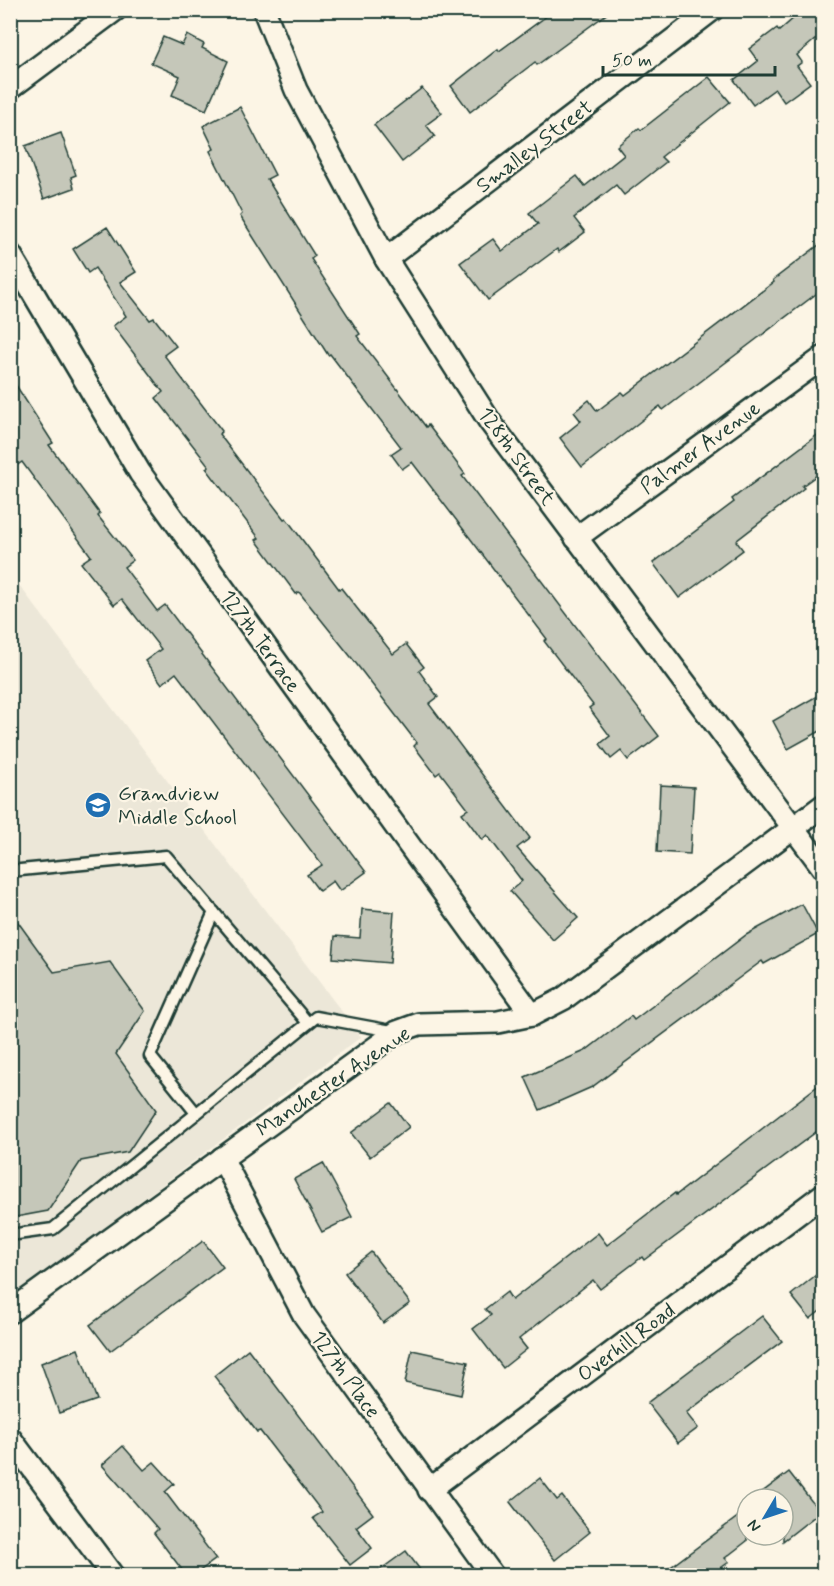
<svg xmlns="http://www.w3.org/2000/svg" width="834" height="1586" font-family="Mynerve,sans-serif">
<rect width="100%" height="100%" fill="#fcf5e5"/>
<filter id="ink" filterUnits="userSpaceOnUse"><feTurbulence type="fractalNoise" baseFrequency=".0167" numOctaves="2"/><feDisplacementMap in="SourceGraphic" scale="12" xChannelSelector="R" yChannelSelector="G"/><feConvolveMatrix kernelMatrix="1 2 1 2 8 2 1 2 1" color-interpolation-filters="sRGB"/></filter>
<g filter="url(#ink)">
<path fill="#ece7d8" d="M10,573l351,464 -350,260h-1z"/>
<g fill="#c5c7b9" stroke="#1f3d34" stroke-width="1.5">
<path d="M555,10h57l-75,55 -2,-3 -65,50 -19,-26 47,-37 1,2z"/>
<path d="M803,10h21v22l-27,23 5,7 -5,4 13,17 -26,19 -9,-13 -22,16 -19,-25 24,-19 -9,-12 28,-21 2,3z"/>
<path d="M187,35l17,9 -2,4 26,13 -22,49 -34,-15 8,-19 -29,-13 12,-26 19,8z"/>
<path d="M709,77l21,25 -69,55 5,5 -42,33 -8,-10 -42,33 11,14 -26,20 -2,-3 -69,51 -28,-37 33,-24 9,12 36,-27 -9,-11 48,-37 8,10 39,-31 -7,-9 22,-18 2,2z"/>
<path d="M422,88l20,25 -16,12 9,11 -33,26 -28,-37z"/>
<path d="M240,107l35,68 -8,4 48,77 -4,3 49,75 -3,2 69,91 2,-2 37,49 -3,2 197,260 -31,24 -7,-9 -10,8 -11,-15 10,-8 -21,-28 4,-3 -49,-64 3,-2 -135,-177 -10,7 -11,-15 10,-7 -71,-93 -2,1 -88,-139 2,-2 -32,-63 4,-2 -11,-23z"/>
<path d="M61,133l15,42 -5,2 3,11 -30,11 -19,-53z"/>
<path d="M107,227l29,45 -16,10 30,38 4,-2 22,28 -12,9 58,76 -3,3 65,85 2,-1 53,71 2,-1 52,66 13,-10 18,23 -5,4 19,26 -9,7 101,134 -13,10 61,70 -25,22 -43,-49 12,-10 -35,-46 -5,5 -20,-27 6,-4 -28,-37 -4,3 -22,-29 3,-3 -66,-86 -52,-65 -3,2 -40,-54 3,-2 -53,-70 3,-2 -53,-68 7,-6 -50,-66 13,-10 -31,-48 -7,5 -15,-24z"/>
<path d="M824,241v47l-161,122 -3,-4 -78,61 -22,-29 21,-17 -7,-9 15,-12 8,11 25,-19 3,3 149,-113 -1,-2z"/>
<path d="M10,376l43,67 -4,2 51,69 -2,2 35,44 -9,7 33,44 8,-6 201,267 -26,19 -7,-10 -14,10 -12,-16 15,-10 -146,-192 -14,11 -17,-23 16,-12 -39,-50 -8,6 -33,-42 10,-7 -69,-94 -12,8z"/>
<path d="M824,430v40l-22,16 2,2 -68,53 7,9 -64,48 -26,-35 81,-61 -2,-3z"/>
<path d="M824,692v37l-36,20 -15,-28z"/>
<path d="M660,785l34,2 -4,67 -33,-2z"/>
<path d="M802,904l16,30 -54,30 -2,-3 -170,126 -52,23 -15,-33 60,-26 46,-35 3,4 112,-85z"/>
<path d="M362,909l32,3 -4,51 -57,-5 2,-22 25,2z"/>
<path d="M10,911l44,61 56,-10 35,49 -29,43 40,56 -28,42 -47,9 -33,50 -38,7z"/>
<path d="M824,1081v45l-180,134 -2,-3 -42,32 -7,-9 -74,59 8,10 -24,19 -30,-39 18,-14 -6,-6 22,-17 5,8 86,-67 9,12 68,-52 1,2z"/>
<path d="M391,1103l18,24 -39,30 -19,-24z"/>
<path d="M323,1163l29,54 -30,15 -28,-53z"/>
<path d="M203,1241l20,26 -113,84 -20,-26z"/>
<path d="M371,1252l39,51 -27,20 -38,-50z"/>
<path d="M816,1275l8,10v23l-14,11 -19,-24z"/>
<path d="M762,1316l20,25 -96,72 12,15 -20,15 -31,-40z"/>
<path d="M78,1349l19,51 -38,13 -18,-50z"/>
<path d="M248,1349l125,165 -17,13 16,21 -22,17 -37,-47 9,-6 -62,-81 -3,1 -43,-56z"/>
<path d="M412,1350l56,12 -7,33 -56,-12z"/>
<path d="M123,1446l21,24 10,-8 20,22 -9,8 51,67 -22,16h-8l-32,-42 4,-4 -56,-64z"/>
<path d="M789,1472l31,40 -37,29v-42h-30z"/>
<path d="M540,1478l17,22 5,-4 28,36 -35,28 -45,-58z"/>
<path d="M747,1510v31l-22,17 4,4 -18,13h-51z"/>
<path d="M406,1551l18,24h-51z"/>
</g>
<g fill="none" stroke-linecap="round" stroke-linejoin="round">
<defs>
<g id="service">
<path d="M10,871l156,-15 142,167"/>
<path d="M196,1113l-46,-57 64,-144"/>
<path d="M10,1235l43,-6 263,-212 81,15"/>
</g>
<g id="minor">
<path d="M264,10l32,80 90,169 104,163 334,447"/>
<path d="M10,88l105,-78"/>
<path d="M10,254l130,219 392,542"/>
<path d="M386,259l326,-249"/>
<path d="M576,538l248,-181"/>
<path d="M222,1158l82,157 189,261"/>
<path d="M10,1312l387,-280 22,-8 79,-2 34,-7 31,-16 261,-194"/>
<path d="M10,1438l103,138"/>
<path d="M429,1490l395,-296"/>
</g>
</defs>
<use href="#service" stroke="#1f3d34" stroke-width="15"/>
<use href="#minor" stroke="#1f3d34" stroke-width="26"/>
<use href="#service" stroke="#fcf5e5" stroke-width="10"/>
<use href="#minor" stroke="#fcf5e5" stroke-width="21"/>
</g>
</g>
<defs>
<symbol id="school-disc" viewBox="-11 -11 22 22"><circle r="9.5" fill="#1f6fb2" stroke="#fcf5e5"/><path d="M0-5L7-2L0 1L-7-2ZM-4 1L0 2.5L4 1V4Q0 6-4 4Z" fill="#fff"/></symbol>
</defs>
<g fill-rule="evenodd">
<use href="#school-disc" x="83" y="790" width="30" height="30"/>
</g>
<g text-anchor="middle" stroke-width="4.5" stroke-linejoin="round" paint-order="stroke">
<g font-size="21" fill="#1f3d34" stroke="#fcf5e5">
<text transform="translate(534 146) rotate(-37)" y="7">Smalley Street</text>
<text transform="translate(700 447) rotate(-36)" y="7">Palmer Avenue</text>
<text transform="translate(517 456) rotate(54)" y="7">128th Street</text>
<text transform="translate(261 641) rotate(54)" y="7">127th Terrace</text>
<text transform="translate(333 1081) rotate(-34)" y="7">Manchester Avenue</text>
<text transform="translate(626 1342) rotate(-37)" y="7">Overhill Road</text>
<text transform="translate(346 1374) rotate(54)" y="7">127th Place</text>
</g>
<g font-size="21" fill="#1f3d34" stroke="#fcf5e5" text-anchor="start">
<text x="118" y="800">Grandview<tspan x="118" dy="24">Middle School</tspan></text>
</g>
</g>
<rect width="834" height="1586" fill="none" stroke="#fcf5e5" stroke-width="36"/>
<rect x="18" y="18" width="798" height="1550" fill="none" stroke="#1f3d34" stroke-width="2" filter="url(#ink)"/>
<g transform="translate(765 1517) rotate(231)"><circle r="28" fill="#fcf5e5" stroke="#a4ab9e" stroke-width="1.5"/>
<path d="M0-4.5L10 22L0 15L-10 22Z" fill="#1f6fb2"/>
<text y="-9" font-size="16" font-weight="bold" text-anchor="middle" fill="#1f3d34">N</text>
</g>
<path d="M603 66v9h172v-9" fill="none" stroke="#1f3d34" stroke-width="3"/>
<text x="612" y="66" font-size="18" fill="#1f3d34" stroke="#fcf5e5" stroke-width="4.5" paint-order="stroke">50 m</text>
</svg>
